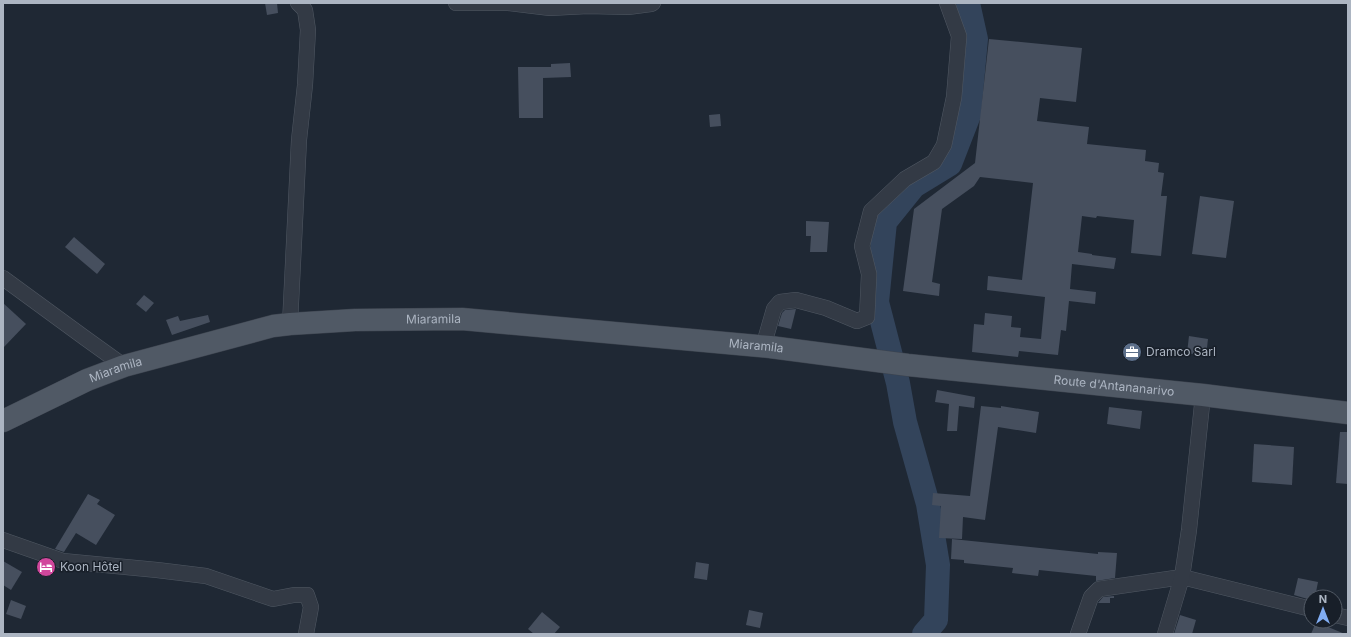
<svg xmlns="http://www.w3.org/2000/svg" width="1351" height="637" font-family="Inter,sans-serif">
<rect width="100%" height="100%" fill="#1f2834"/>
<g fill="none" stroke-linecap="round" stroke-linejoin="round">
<path stroke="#33445b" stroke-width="24" d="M924,634l12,-14 2,-55 -10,-61 -23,-82 -7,-39 -21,-81 8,-80 29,-36 36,-22 19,-49 7,-76 -8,-36"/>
</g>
<g fill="#464f5e">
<path d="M265,3h12l1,10 -11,2z"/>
<path d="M989,39l93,9 -6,54 -36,-4 -3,23 52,6 -2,17 59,6 -1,11 14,2 -1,9 6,1 -3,23h6l-6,60 -30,-3 3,-33 -37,-4 -1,2 -14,-2 -4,36 14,2v1l24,3 -2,11 -42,-5 -2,25 26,3 -1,12 -26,-3 -3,30 -5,-1 -3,25 -39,-4 -1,6 -46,-5 2,-28 10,1 1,-12 27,3 -1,11 10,1 -1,9 21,2 4,-42 -58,-7 1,-14 34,4 11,-97 -53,-6 -6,9 -32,23 -10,73 8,2 -1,12 -36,-5 11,-82 61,-46z"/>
<path d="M570,63l1,14 -28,1v40h-24l-1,-51h33v-3z"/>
<path d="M720,114l1,12 -11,1 -1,-12z"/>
<path d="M1200,196l34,5 -8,57 -34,-4z"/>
<path d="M806,221l23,1 -2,30h-17l1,-16h-5z"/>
<path d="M74,237l31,27 -8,10 -32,-27z"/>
<path d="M144,295l10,8 -8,9 -10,-8z"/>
<path d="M3,303l23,21 -23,24z"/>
<path d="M796,309l-5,20 -13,-3 4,-13 3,-3z"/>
<path d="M208,315l2,7 -38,13 -6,-15 12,-4 2,5z"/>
<path d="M1189,336l19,3 -2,17 -19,-3z"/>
<path d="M937,390l38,7 -1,11 -15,-2 -2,25h-10l2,-27 -14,-2z"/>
<path d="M981,406l20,2v-2l38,6 -3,21 -38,-6 -13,93 -22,-3 -1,22 -23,-1 2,-32 -9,-1 1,-12 37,3z"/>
<path d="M1109,407l33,4 -2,18 -33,-5z"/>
<path d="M1340,432h8v52l-12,-1z"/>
<path d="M1254,444l40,3 -2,38 -40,-3z"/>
<path d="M88,494l12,6 -3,4 18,11 -19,30 -20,-12 -12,19 -9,-3z"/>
<path d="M952,539l146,15v-2l19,1 -2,25 -19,3v-5l-57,-6 -1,6 -26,-3 1,-5 -49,-5v-3l-13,-1z"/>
<path d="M3,561l19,11 -11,18 -8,-5z"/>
<path d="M696,562l13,2 -2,16 -13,-2z"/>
<path d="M1298,578l20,4 -3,15h-4v3l-17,-5z"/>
<path d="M1114,596v2h-4v5h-12l5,-6z"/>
<path d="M11,600l15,6 -5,13 -15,-5z"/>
<path d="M749,610l14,3 -3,15 -14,-3z"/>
<path d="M542,612l18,15 -6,7h-20l-6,-5z"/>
<path d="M1180,615l16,5 -4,14h-18z"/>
<path d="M1316,622l29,12h-34z"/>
</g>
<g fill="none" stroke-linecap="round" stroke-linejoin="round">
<defs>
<g id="street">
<path d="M456,3h52l42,5 38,-2 40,1 23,-3 2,-1"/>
<path d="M3,278l82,60 39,28"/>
<path d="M290,324l9,-184 6,-55 3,-55 -3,-20 -7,-7"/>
<path d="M763,347l11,-38 6,-7 16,-2 30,8 31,13 10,-4 2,-43 -7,-28 9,-35 34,-32 29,-17 10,-17 10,-48 5,-61 -12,-33"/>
<path d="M3,540l60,21 94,9 49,6 67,23 21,-4h13l4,12 -5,27"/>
<path d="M1335,615l13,3"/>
<path d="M1078,634l13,-37 8,-8 83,-12 129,32"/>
<path d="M1165,634l17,-57 7,-47 14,-135"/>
</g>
<g id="primary">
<path id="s1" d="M3,421l84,-41 37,-14 149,-40 17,-2 65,-4 107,-1 308,28 138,18 295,30 145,18"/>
</g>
</defs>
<use href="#street" stroke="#505863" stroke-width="16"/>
<use href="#primary" stroke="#3c434e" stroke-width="23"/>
<use href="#street" stroke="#333a45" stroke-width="15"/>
<use href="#primary" stroke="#505965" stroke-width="22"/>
</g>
<defs>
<symbol id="office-disc" viewBox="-11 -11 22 22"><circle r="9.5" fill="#5c6f8a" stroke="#181f29"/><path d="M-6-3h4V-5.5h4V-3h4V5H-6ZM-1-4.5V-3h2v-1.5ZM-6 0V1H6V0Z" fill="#fff"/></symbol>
<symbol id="hotel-disc" viewBox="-11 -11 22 22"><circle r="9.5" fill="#d1479c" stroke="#181f29"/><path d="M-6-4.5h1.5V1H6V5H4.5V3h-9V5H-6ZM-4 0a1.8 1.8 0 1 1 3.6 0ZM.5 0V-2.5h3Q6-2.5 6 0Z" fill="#fff"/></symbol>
</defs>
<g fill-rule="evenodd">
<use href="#office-disc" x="1121" y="341" width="22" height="22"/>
<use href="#hotel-disc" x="35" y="556" width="22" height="22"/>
</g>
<g text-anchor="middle" stroke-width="3" stroke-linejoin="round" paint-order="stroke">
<g font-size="12" fill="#acb5c2" stroke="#181f29">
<text dy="4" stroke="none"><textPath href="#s1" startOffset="448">Miaramila</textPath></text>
<text dy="4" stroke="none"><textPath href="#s1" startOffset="772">Miaramila</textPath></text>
<text dy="4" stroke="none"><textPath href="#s1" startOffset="124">Miaramila</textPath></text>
<text dy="4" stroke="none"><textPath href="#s1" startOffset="1132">Route d'Antananarivo</textPath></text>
</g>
<g font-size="12" fill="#acb5c2" stroke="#181f29" text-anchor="start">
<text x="1146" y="356">Dramco Sarl</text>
<text x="60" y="571">Koon Hôtel</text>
</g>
</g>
<rect width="1351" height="637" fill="none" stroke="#acb5c2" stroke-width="8"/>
<g transform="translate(1323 609)"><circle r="19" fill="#181f29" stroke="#535b66"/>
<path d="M0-3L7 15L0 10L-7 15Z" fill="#81adf3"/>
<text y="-6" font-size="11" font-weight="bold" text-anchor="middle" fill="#acb5c2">N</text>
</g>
</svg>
